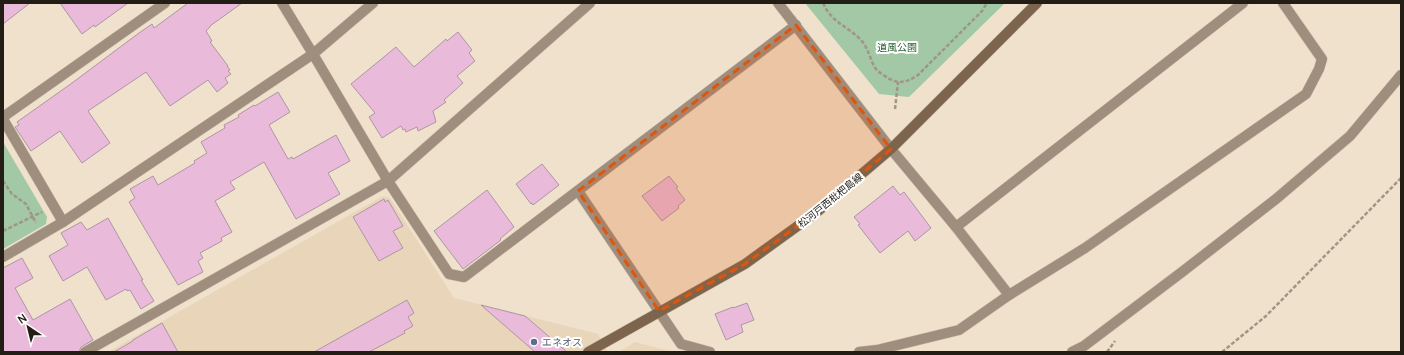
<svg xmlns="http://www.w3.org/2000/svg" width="1404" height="355" font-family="Manrope,'Noto Sans JP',sans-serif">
<rect width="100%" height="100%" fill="#f0e1cc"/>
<g fill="#e9d5ba">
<path d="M383,196l7,2 64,100 144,36 10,18h-500z"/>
<path d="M635,342l38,10h-54z"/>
</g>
<g fill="#a2c8a5">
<path d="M805,3h200l-96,94 -30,-3z"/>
<path d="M3,142l44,75 -1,7 -43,25z"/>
</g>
<g fill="#eabada" stroke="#ac96a5">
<path d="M3,3h27l-27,21z"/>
<path d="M60,3h68l-33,24 -1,-2 -12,9z"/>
<path d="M188,3h54l-32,23v1l-4,4 6,10 -2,1 18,24h-1l3,4 -2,1 3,3 -6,4 3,5 -11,9 -9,-12 -38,26 -24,-34 -58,39 22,32 -28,20 -22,-32 -29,20 -16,-24 4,-2 -2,-3 55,-39 67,-50 13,-9 2,4z"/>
<path d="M458,32l14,18 -3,3 6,8 -18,15 6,7 -19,17 2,2 -13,9 3,11 -18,9 -1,-4 -11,5 -1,-3 -2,1 -2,-4 -19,12 -13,-21 6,-4 -24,-29 45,-37 18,20 32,-28 1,2z"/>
<path d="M278,92l12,20 -21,13 19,34 4,-2 1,2 43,-24 14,26 -22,12 12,21 -44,25 -32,-57 -34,20 5,7 -20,12 17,31 -11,6 1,3 -22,12 3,5 -5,3 5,11 -25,13 -49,-83 6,-4 -5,-9 23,-13 5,9 37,-22 -1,-2 13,-8 -6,-11 24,-14 -1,-3 15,-8 -1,-2 16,-10 1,1z"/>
<path d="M542,164l17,21 -26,20 -1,-2 -1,1 -15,-20z"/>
<path d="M669,176l9,11 -2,1 9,12 -7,6 1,2 -17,13 -20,-25z"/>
<path d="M893,186l7,9 4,-3 27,36 -16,13 -7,-10 -28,22 -22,-28 2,-1 -6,-7z"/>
<path d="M487,190l27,37 -14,12 1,1 -38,29 -29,-38z"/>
<path d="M384,199l1,3 3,-2 15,26 -10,5 10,17 -24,13 -26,-44z"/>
<path d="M108,218l35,62h-2l13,21 -13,8 -11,-19 -3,1 -1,-2 -20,11 -19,-33 -24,14 -14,-25 19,-11 -7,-12 20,-11 6,8z"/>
<path d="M22,258l11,20 -18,10 18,32 37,-21 23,41 -12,7 -2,5h-76v-84z"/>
<path d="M407,300l7,13 -6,4 5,9 -9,5 1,2 -36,19h-55z"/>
<path d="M747,303l7,17 -13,5 2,7 -17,8 -11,-26 18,-7v1z"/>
<path d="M481,305l44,11 42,36h-32z"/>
<path d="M162,323l16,29h-64l19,-11v-1z"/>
</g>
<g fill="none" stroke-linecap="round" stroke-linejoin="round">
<defs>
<g id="minor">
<path d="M282,3l31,51 75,127 61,93 15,3 332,-252"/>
<path d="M778,3l113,146 65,78 53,68"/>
<path d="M3,117l162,-114"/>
<path d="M3,119l60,103"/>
<path d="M578,191l103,153 29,8"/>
<path d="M956,227l287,-224"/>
<path d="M3,257l60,-35 250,-168 60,-51"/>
<path d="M85,352l303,-171 202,-178"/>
<path d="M859,352l18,-2 82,-20 50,-35 76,-47 221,-154 13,-25 3,-10 -39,-56"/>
<path d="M1072,352l12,-6 98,-74 94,-73 74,-63 51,-61"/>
</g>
<path id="secondary" d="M588,352l157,-88 72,-52 74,-63 146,-146"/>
</defs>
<use href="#minor" stroke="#cbbeab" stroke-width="11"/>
<use href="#secondary" stroke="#cbbeab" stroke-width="11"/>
<g stroke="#a19585" stroke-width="2.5" stroke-dasharray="4 2" stroke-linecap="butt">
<path d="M823,3c9,20 23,22 37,36 8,8 9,17 14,27 2,4 6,7 11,10 12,9 21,7 33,-1l64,-64 5,-8"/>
<path d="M895,109l3,-27"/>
<path d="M3,181l9,13 14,10 10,19"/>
<path d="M3,231l39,-19"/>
<path d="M1107,352l8,-11"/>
<path d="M1222,352l44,-36 135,-138"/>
</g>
<use href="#minor" stroke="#9f8e7e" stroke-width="10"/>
<use href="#secondary" stroke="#7d654d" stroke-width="10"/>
</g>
<path fill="#de560c" fill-opacity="0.2" stroke="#de560c" stroke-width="3" stroke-dasharray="8 5" stroke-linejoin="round" d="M796,25l95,124 -74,63 -72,52 -86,47 -81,-120z"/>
<circle fill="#5c6f8a" stroke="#fff" stroke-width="1.5" cx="534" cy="342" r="4"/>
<g text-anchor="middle" stroke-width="4" stroke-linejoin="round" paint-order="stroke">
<g font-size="10" fill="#235e2d" stroke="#fff">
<text x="897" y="51">道風公園</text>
</g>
<g font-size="10" fill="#221d15" stroke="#fff">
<text transform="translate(830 200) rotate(-39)" y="4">松河戸西枇杷島線</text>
</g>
<g font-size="10" fill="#4e5e75" stroke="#fff" text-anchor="start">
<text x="542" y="346">エネオス</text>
</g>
</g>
<rect width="1404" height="355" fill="none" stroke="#221d15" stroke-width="8"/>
<g transform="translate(28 327) rotate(325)" stroke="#ffffff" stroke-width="3" paint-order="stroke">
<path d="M0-3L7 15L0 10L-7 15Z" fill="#221d15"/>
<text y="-6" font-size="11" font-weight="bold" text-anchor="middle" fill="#221d15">N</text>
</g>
</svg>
